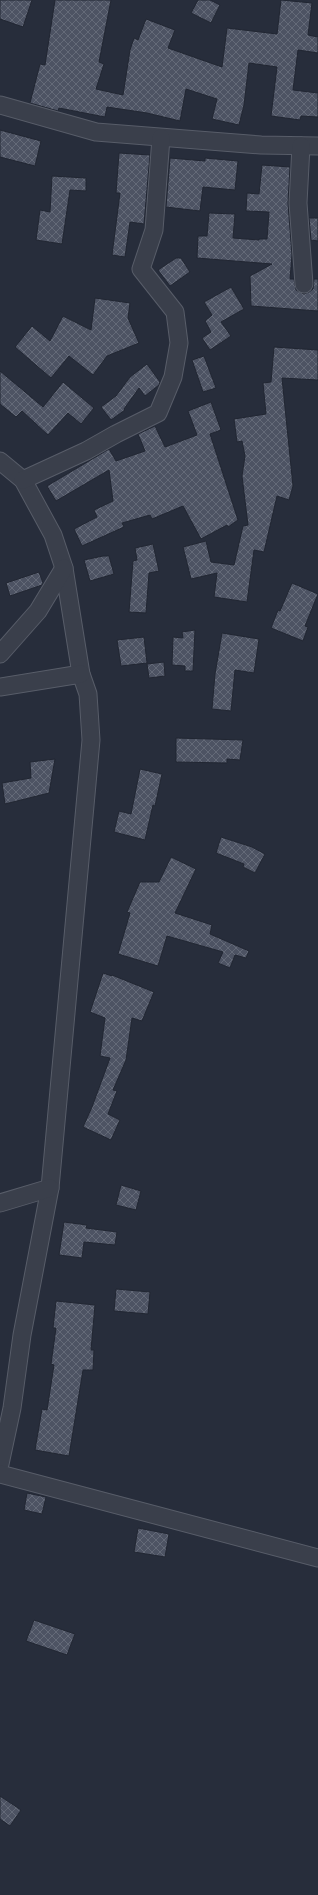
<svg xmlns="http://www.w3.org/2000/svg" width="318" height="1895" font-family="Arial,sans-serif">
<defs>
<pattern id="building-cross-hatch" width="8" height="8" patternUnits="userSpaceOnUse"><rect width="8" height="8" fill="#4d5363"/><path d="M0 0l8 8M0 8l8-8" fill="none" stroke="#646a78"/></pattern>
</defs>
<rect width="100%" height="100%" fill="#272d3b"/>
<g fill="url(#building-cross-hatch)" stroke="#212632">
<path d="M0,0h32l-9,27 -23,-8z"/>
<path d="M55,0h56l-12,62 5,2 -8,25 27,6 7,-45 4,-12 4,2 8,-21 29,11 -7,18 54,19 5,-39 50,6 4,-34 31,3 -4,32 10,2v16l-20,-3 -5,40 25,3v24l-17,-1 -1,4 -29,-4 6,-49 -28,-4 -5,42 -5,20 -27,-6 5,-20 -31,-10 -6,32 -33,-8 -40,-6 -2,10 -46,-9 -1,3 -28,-8 10,-39 5,1z"/>
<path d="M198,0h12l10,5 -9,18 -20,-10z"/>
<path d="M0,130l41,11 -6,25 -35,-9z"/>
<path d="M119,153l31,2 -6,69 -14,-2 -5,35 -13,-2 8,-62h-4z"/>
<path d="M170,158l35,3v-3l33,3 -3,29 -32,-3 -3,24 -34,-4z"/>
<path d="M262,165l28,2 -2,36 4,52 -2,24h4l2,11 8,4 5,-2 4,-3 1,-10h4v32l-67,-5 -1,-30 22,-12 -75,-6 1,-22h9l2,-23 26,1 -2,24 26,2v-1h8l2,-27 -23,-1 1,-18 12,1z"/>
<path d="M52,176l34,2v13l-16,-1 -8,54 -26,-4 4,-30 10,2z"/>
<path d="M309,218h9v23l-7,-1z"/>
<path d="M176,258h5l9,14 -20,14 -12,-16z"/>
<path d="M231,287l13,22 -23,13 10,14 -21,14 -8,-12 9,-6 -6,-11 7,-6 -8,-13z"/>
<path d="M95,298l35,5 -2,15 11,25 -32,13 -14,19 -24,-19 -18,22 -36,-31 17,-21 18,15 13,-25 28,14z"/>
<path d="M274,347l44,3v30l-36,-2 11,108 -4,14 -12,-4 -13,56 -10,-2 -7,52 -33,-5 3,-24 -26,6 -8,-32 23,-6 5,21 23,3 9,-39 5,-1 -6,-49 3,-20 -3,-15 -5,1 -3,-23 32,-5 -3,-31 8,-1z"/>
<path d="M204,356l12,32 -13,4 -11,-32z"/>
<path d="M147,364l13,18 -1,3 -14,11 -6,-8 -15,21 1,1 -14,10 -10,-13 15,-11 14,-19z"/>
<path d="M0,371l43,36 20,-25 31,26 -13,16 -13,-11 -20,22 -26,-24 -6,6 -16,-13z"/>
<path d="M211,402l10,28 -11,4 28,86 -10,7 -1,-2 -26,14 -18,-33 -31,13 -2,-4 -28,8 2,4 -42,19 -8,-17 23,-12 -3,-7 19,-9 -4,-31 -53,31 -9,-15 62,-37 7,12 29,-10 -7,-17 17,-8 10,21 32,-12 -9,-24z"/>
<path d="M153,544l6,27 -10,2 -3,40 -17,-1 4,-51 4,-1 -2,-12z"/>
<path d="M103,556h6l5,18 -24,7 -6,-21z"/>
<path d="M39,572l4,11 -1,2 -32,11 -4,-13z"/>
<path d="M292,583l26,11 -13,32 3,1 -5,14 -32,-13 7,-18 2,1z"/>
<path d="M195,630l-2,41h-8v-5l-13,-1 1,-28 10,1 -1,-6z"/>
<path d="M222,633l37,6 -5,34 -19,-3 -4,41 -19,-2 3,-35z"/>
<path d="M144,637l3,26 -26,3 -4,-26z"/>
<path d="M164,662l1,14 -16,2 -2,-14z"/>
<path d="M176,738l67,2 -3,20 -13,-1v4l-51,-1z"/>
<path d="M55,759l-6,34 -44,11 -3,-21 29,-5 -1,-16z"/>
<path d="M140,769l22,5 -7,32 -2,-1 -8,35 -31,-8 5,-21 12,3z"/>
<path d="M221,837l31,10 13,7 -10,19 -12,-6 1,-3 -28,-11z"/>
<path d="M171,857l25,12 -21,44 37,12 -2,9 39,17 -3,7 -11,-3 -5,13 -12,-5 5,-11 -56,-16 -9,30 -40,-12 12,-41 -3,-1 13,-30h19z"/>
<path d="M103,973l9,3v-1l42,17 -12,29 -10,-3 -6,42 -13,30 4,1 -9,23 12,6 -9,20 -28,-13 9,-20 18,-49 -10,-2 5,-38 -15,-6z"/>
<path d="M121,1185l20,6 -5,19 -20,-5z"/>
<path d="M64,1222l23,3 -1,3 31,4 -2,13 -31,-3 -2,16 -23,-3z"/>
<path d="M116,1289l34,3 -2,22 -34,-3z"/>
<path d="M56,1301l39,4 -4,45h3l-1,20h-10l-14,86 -34,-6 7,-41 5,1 7,-45 -3,-1 5,-36h-3z"/>
<path d="M27,1493l19,4 -4,17 -18,-4z"/>
<path d="M138,1528l31,6 -4,23 -31,-5z"/>
<path d="M34,1620l41,14 -8,21 -41,-14z"/>
<path d="M0,1796l21,14 -11,16 -10,-7z"/>
</g>
<g fill="none" stroke-linecap="round" stroke-linejoin="round">
<defs>
<g id="minor">
<path d="M0,105l96,27 165,13 57,1"/>
<path d="M301,146l-3,57 6,81"/>
<path d="M0,461l23,19 30,55 11,33 17,106 7,20 3,46 -41,448 -28,147 -10,73 -12,56"/>
<path d="M23,480l63,-29 30,-17 42,-21 15,-36 6,-34 -4,-31 -34,-43 13,-39 7,-92"/>
<path d="M0,654l38,-43 26,-43"/>
<path d="M0,687l81,-13"/>
<path d="M0,1203l50,-15"/>
<path d="M0,1474l318,84"/>
</g>
</defs>
<use href="#minor" stroke="#585d69" stroke-width="19"/>
<use href="#minor" stroke="#3a3f4b" stroke-width="17"/>
</g>
</svg>
